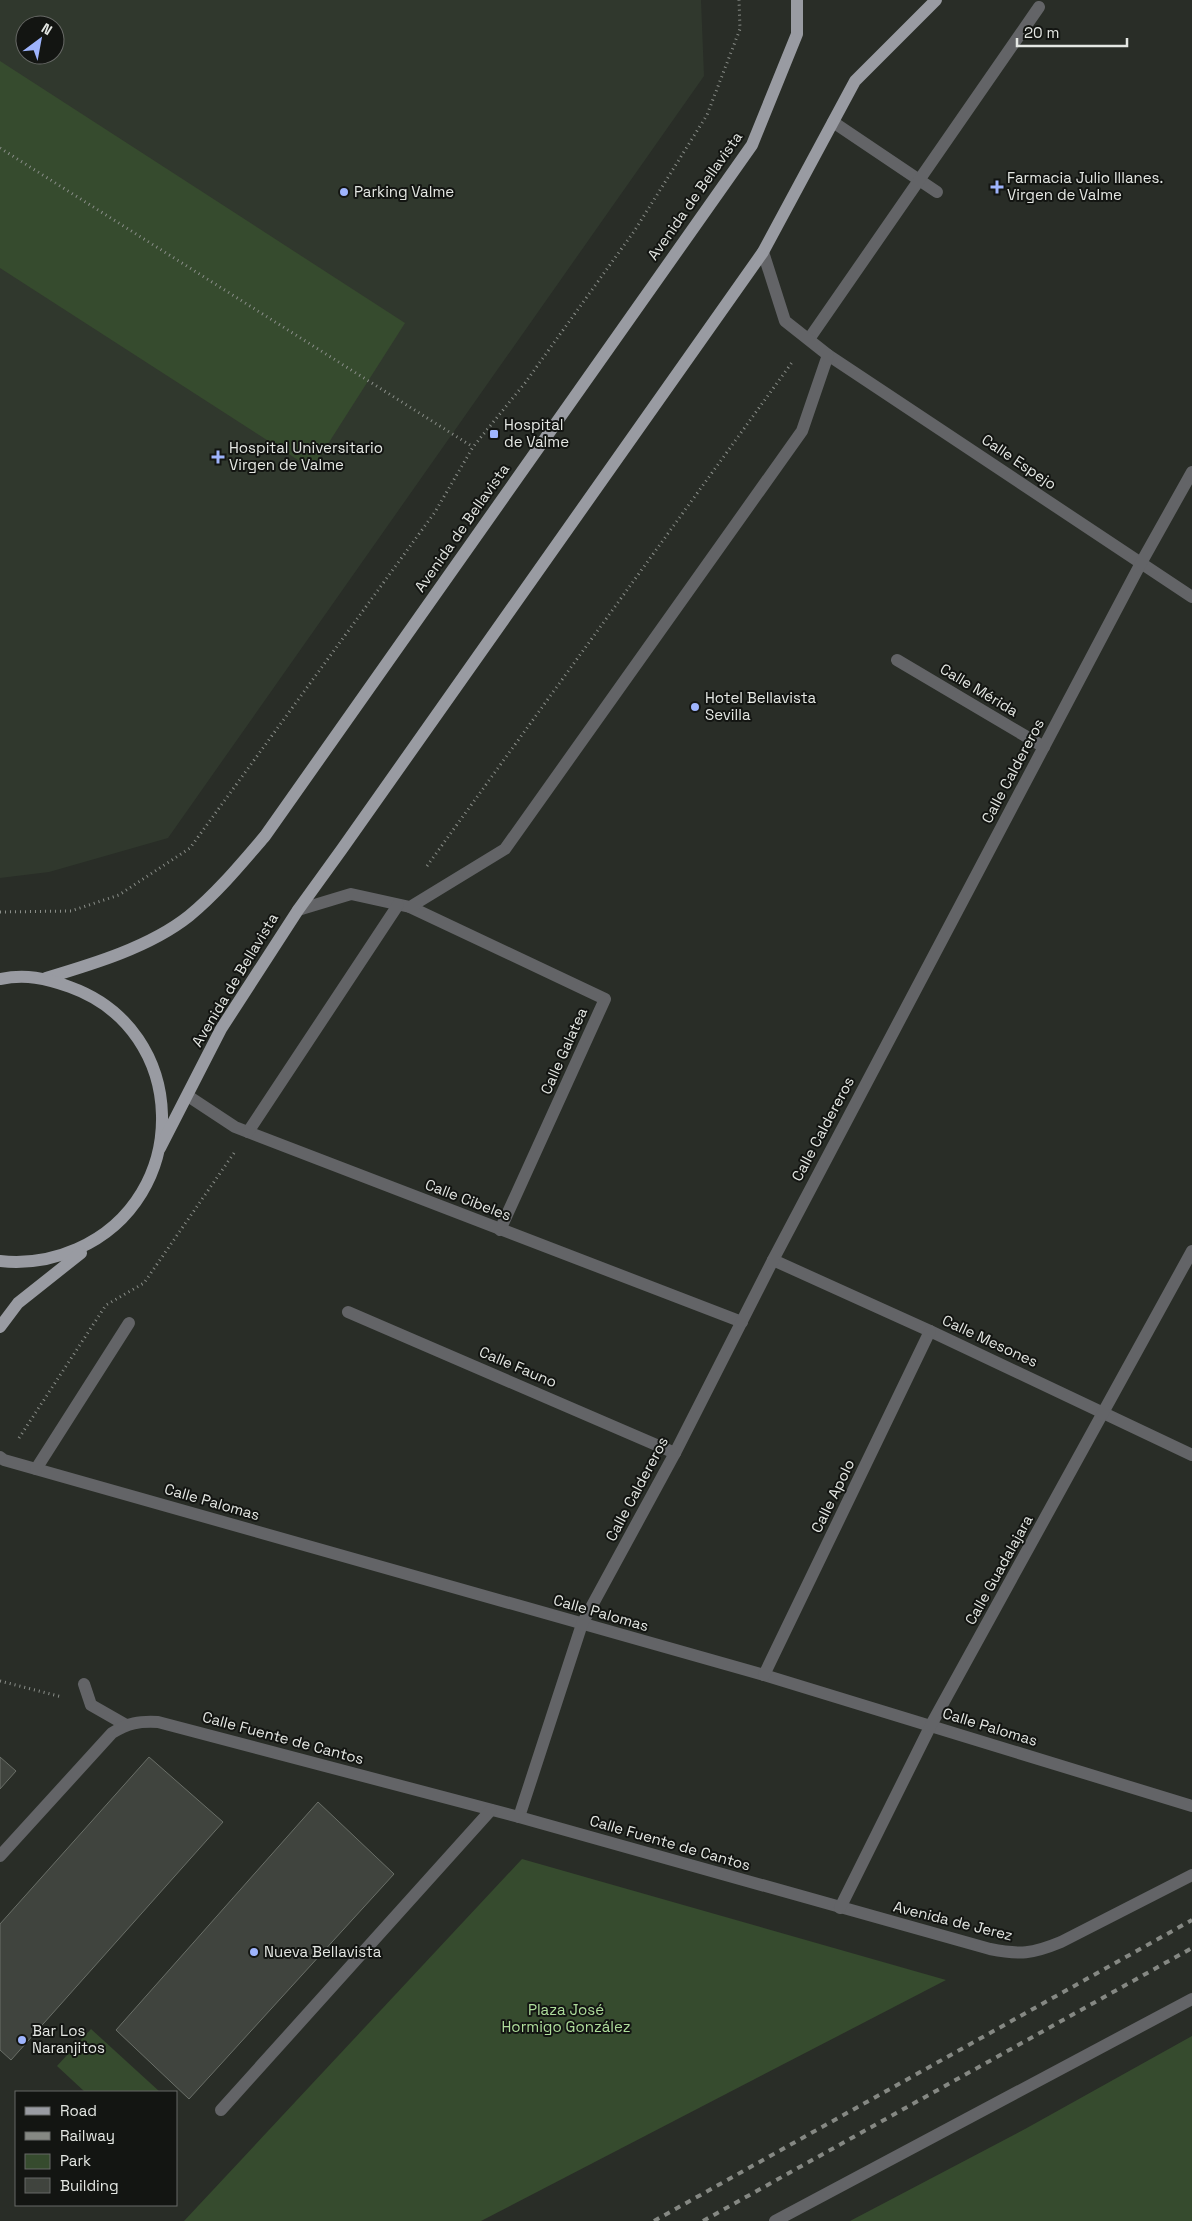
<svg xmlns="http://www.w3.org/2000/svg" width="1192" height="2221" font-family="'Space Grotesk',sans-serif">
<rect width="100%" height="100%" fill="#292d27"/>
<path fill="#30382d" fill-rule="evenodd" d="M0,0h701l3,76 -536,762 -119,34 -49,6zM25,25h30v30h-30z"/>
<g fill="#364b2e">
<path d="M0,61l405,262 -93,146 -312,-201z"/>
<path d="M522,1859l424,121 -465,241h-297z"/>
<path d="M91,2029l69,63h-75l-28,-26z"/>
<path d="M1192,2036v185h-342l175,-92z"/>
</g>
<g fill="#40443e" stroke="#6a6f68">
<path d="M0,1757l16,14 -16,18z"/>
<path d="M149,1757l74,65 -212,238 -11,-10v-126z"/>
<path d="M318,1802l76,72 -205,225 -73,-69z"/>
</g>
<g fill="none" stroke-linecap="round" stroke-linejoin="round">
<g stroke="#8a8e89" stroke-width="3" stroke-dasharray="1 4" stroke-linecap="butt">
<path d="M0,148l473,299"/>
<path d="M427,866l366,-505"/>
<path d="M0,912l71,-1 48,-16 71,-47 245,-336 38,-65 52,-64 110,-153 72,-115 33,-86 -1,-29"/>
<path d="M19,1438l87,-133 38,-22 90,-130"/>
<path d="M0,1681l62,16"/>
</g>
<g stroke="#636467" stroke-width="12">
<path d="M833,122l104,70"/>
<path d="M809,339l230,-332"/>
<path d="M828,355l364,242"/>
<path d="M897,660l147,87"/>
<path d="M410,907l195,92 -105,231"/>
<path d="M298,910l53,-16 59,13 95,-58 297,-418 26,-76 -43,-34 -22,-69"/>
<path d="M188,1096l47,31 507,195"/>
<path d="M248,1132l150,-227"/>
<path d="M773,1260l157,71 262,124"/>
<path d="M348,1312l327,141"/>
<path d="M0,1457l4,3 760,215 428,131"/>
<path d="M36,1469l93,-146"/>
<path d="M764,1675l166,-344"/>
<path d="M84,1684l7,21 35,20"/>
<path d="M519,1817l63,-193 93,-171 98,-193 368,-697 51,-91"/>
<path d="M0,1856l112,-123c16,-10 27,-12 46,-11l361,95 471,132c30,6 42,5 71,-7l131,-67"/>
<path d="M840,1908l91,-183 261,-474"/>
<path d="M221,2110l270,-300"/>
<path d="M775,2221l417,-222"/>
</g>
<g stroke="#999ba2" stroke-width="12">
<path d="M46,978c47,-14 104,-31 143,-62 29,-24 52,-52 76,-80l487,-691 45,-111v-34"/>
<path d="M0,979c25,-5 46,-1 70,8 120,43 123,211 7,262 -25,11 -49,15 -77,12"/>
<path d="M160,1148l61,-119 77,-119 44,-61 421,-597 92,-171 81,-81"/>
<path d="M0,1327l18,-24 63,-50"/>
</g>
<g stroke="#858883" stroke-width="4" stroke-dasharray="6 6" stroke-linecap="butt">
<path d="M654,2221l538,-301"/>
<path d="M703,2221l489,-273"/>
</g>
</g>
<g fill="#9eb4fd" stroke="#131512" stroke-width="2">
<path d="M994.5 179.5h5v5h5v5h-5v5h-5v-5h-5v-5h5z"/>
<circle cx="344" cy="192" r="5"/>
<rect x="489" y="429" width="10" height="10" rx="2.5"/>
<path d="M215.5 449.5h5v5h5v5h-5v5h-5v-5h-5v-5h5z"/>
<circle cx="695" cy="707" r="5"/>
<circle cx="254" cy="1952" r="5"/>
<circle cx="22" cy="2040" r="5"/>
</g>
<g text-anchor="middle" stroke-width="4" stroke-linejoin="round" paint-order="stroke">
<g font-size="15" fill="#e4e7e3" stroke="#131512" text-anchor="start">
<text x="1007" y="183">Farmacia Julio Illanes.<tspan x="1007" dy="17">Virgen de Valme</tspan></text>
<text x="354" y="197">Parking Valme</text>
<text x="504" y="430">Hospital<tspan x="504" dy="17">de Valme</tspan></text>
<text x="229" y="453">Hospital Universitario<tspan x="229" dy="17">Virgen de Valme</tspan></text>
<text x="705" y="703">Hotel Bellavista<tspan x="705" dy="17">Sevilla</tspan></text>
<text x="264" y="1957">Nueva Bellavista</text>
<text x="32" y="2036">Bar Los<tspan x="32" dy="17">Naranjitos</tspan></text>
</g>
<g font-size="15" fill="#e4e7e3" stroke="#131512">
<text transform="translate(695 196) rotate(-55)" y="5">Avenida de Bellavista</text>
<text transform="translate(1019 462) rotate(34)" y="5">Calle Espejo</text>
<text transform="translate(462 528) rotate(-55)" y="5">Avenida de Bellavista</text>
<text transform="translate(979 690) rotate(31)" y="5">Calle Mérida</text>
<text transform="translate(1013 771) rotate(-62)" y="5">Calle Caldereros</text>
<text transform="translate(235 980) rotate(-59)" y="5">Avenida de Bellavista</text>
<text transform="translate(564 1051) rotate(-66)" y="5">Calle Galatea</text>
<text transform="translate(823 1129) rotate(-62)" y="5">Calle Caldereros</text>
<text transform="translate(468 1200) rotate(21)" y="5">Calle Cibeles</text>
<text transform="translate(990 1341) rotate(25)" y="5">Calle Mesones</text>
<text transform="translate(518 1367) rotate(23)" y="5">Calle Fauno</text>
<text transform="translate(637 1489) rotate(-62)" y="5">Calle Caldereros</text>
<text transform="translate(833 1496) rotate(-64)" y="5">Calle Apolo</text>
<text transform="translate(212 1502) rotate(16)" y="5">Calle Palomas</text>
<text transform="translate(999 1570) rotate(-61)" y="5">Calle Guadalajara</text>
<text transform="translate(601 1613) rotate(16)" y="5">Calle Palomas</text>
<text transform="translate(990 1727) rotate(17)" y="5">Calle Palomas</text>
<text transform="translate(283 1738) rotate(15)" y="5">Calle Fuente de Cantos</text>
<text transform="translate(670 1843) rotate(16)" y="5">Calle Fuente de Cantos</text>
<text transform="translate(953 1921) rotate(14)" y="5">Avenida de Jerez</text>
</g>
<g font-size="15" fill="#afde9c" stroke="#131512">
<text x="566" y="2015">Plaza José<tspan x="566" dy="17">Hormigo González</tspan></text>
</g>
</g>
<rect x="15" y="2091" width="162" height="115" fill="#131512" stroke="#676966"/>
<rect x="25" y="2107" width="25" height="8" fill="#999ba2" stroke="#676966"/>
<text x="60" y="2116" font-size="15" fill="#e4e7e3">Road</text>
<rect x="25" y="2132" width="25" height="8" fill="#858883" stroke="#676966"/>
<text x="60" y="2141" font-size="15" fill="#e4e7e3">Railway</text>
<rect x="25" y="2154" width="25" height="15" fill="#364b2e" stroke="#676966"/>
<text x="60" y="2166" font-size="15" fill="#e4e7e3">Park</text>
<rect x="25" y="2178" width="25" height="15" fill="#40443e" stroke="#676966"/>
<text x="60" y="2191" font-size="15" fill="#e4e7e3">Building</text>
<g transform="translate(40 40) rotate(32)"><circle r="24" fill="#131512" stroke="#676966"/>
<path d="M0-4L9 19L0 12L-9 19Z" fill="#9eb4fd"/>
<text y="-8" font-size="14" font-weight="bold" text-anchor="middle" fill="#e4e7e3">N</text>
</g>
<path d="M1017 38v8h110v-8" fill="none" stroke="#e4e7e3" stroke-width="2.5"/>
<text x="1024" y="38" font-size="15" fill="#e4e7e3" stroke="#131512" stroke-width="4" paint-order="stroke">20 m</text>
</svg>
